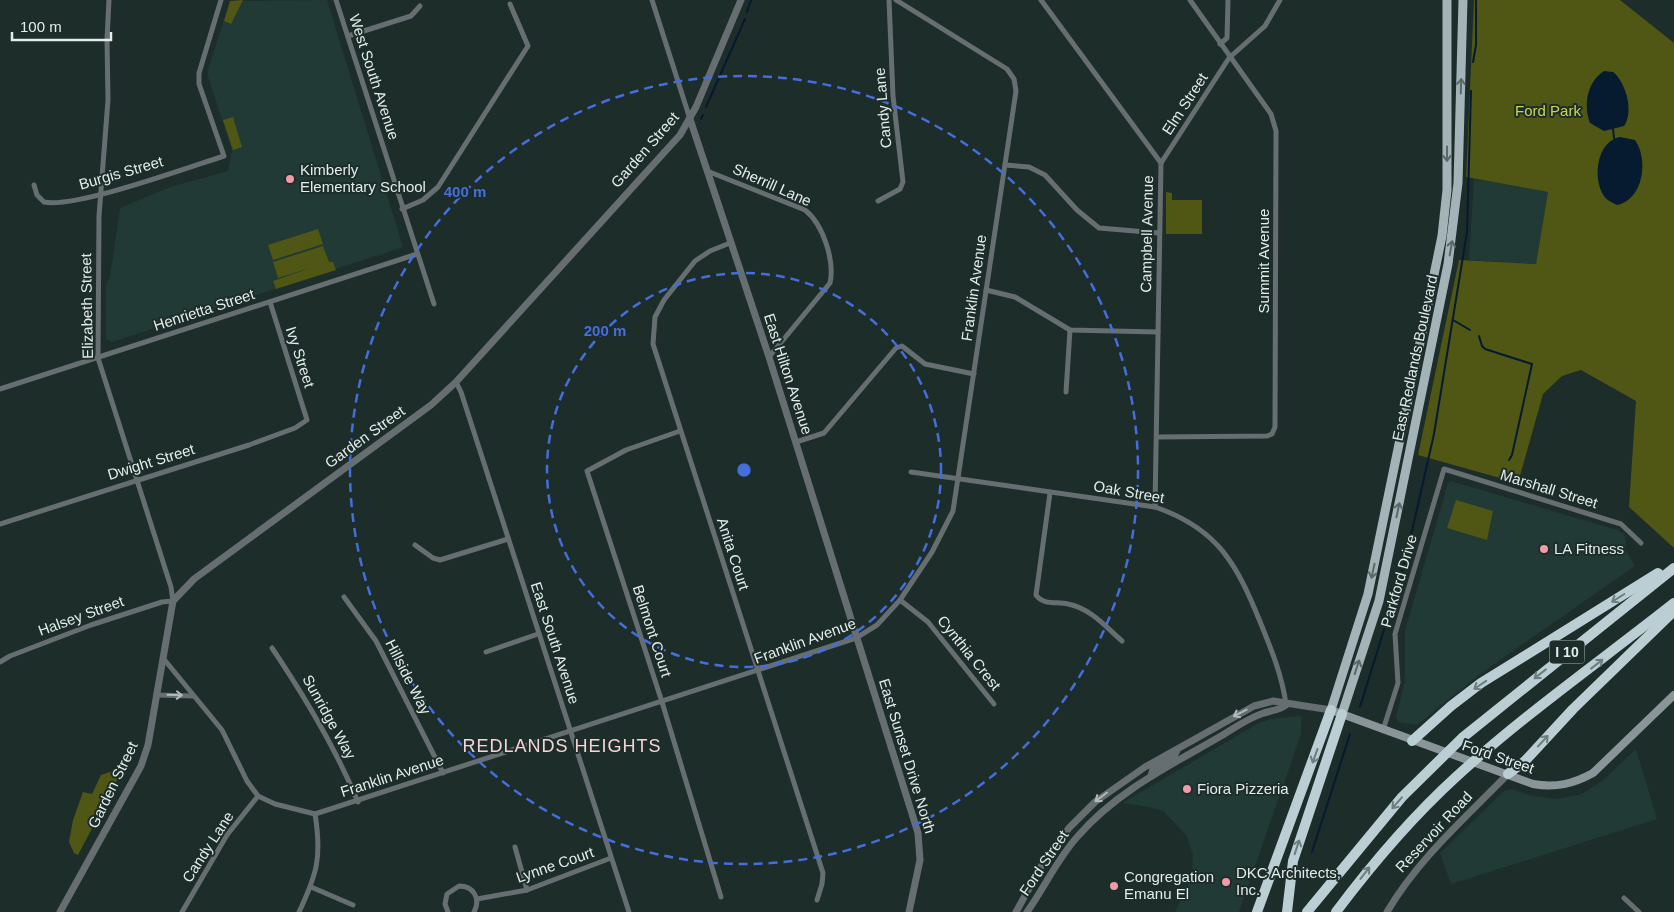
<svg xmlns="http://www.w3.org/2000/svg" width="1674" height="912" font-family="Arial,sans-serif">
<rect width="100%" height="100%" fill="#1d2d2a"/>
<g fill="#213a36">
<path d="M327,0l76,247 -291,95 -6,-3v-54l4,-8 10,-69 50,-21 58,-16 4,-21 -24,-73v-7l22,-69z"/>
<path d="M1474,179l74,13 -12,72 -67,-4z"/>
<path d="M1451,481l166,49 7,4 2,8 -1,7 10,17 -155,108 -63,51 -19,-3 -2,-5 9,-37v-50l43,-146z"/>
<path d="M1301,716v18l-62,178h-64l17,-34 1,-23 -7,-20 -23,-24 -14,-4 -27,-4 135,-79 13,-5z"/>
<path d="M1636,749l21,70 -206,65 -11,-31 64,-62 8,-2 21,7 24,3 25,-5 20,-13z"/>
</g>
<g fill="#505614">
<path d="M243,0l-12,24 -7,-3 6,-20z"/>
<path d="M1474,0h146l54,43v505l-45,-41 7,-106 -55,-31 -19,6 -19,18 -25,89 -100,-28 41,-195 77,4 12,-72 -82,-15z"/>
<path d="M233,117l9,30 -9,3 -10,-30z"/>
<path d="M1166,192l6,1v7h30v34h-36z"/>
<path d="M318,229l5,15 -50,16 -5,-15z"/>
<path d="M323,246l6,16h4l3,8 -60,19 -3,-8 37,-13 -32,10 -5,-16z"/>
<path d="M1456,500l37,11 -6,29 -40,-12z"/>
<path d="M116,770l3,5 -1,4 -40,76 -4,-2 -5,-11 4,-22 10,-28 9,2 9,-19z"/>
</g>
<g fill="#061a30">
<path d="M1604,71l9,1c13,10 21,40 11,54l-20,5 -14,-8c-7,-18 -3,-41 14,-52z"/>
<path d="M1620,137l15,3c14,20 8,60 -18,65 -4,-2 -11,-5 -13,-9 -12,-18 -7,-55 16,-59z"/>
</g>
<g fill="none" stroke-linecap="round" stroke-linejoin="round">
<g stroke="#061a30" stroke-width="2">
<path d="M747,12l4,-12"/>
<path d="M1473,62l3,-17v-45"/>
<path d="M706,107l39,-88"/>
<path d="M701,119l2,-4"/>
<path d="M1613,129l1,9"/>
<path d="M1453,320l17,10"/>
<path d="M1479,336l3,10 3,3 47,15 -20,91 -3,5"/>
<path d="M1360,707l45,-145 29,-128 33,-202 4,-141"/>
<path d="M1312,852l38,-118"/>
</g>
<g stroke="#676e71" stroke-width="5">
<path d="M336,0l98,304"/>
<path d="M652,0l38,119"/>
<path d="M1041,0l120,163 -6,344"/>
<path d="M348,36l63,-20 9,-10"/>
<path d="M1220,44l7,-6 1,-38"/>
<path d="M1161,163l68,-105 36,-32 15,-26"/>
<path d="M1005,165l24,2 16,8 32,35 22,18 60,5"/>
<path d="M707,171l98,39c18,14 30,51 25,73l-61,74"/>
<path d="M34,185l3,10 7,7c30,7 145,-35 180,-46l-25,-72v-11l22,-73"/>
<path d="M878,201l22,-12 3,-7 -10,-86 -4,-96"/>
<path d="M402,209l21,-9 15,-13 90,-141 -18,-42"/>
<path d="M730,243l-20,8 -15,10 -31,39 -9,17 -2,27 170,529 -1,11 -5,16"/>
<path d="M986,290l29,7 55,33 88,2"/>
<path d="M456,382l5,10 168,520"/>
<path d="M0,389l417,-135"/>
<path d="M1066,392l4,-62"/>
<path d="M680,431l-54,19 -39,21 75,231 59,195"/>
<path d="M1157,437l110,-1 5,-2 3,-7 1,-296 -5,-17 -81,-114"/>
<path d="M796,442l28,-9 72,-85 6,-2 23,18 49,10"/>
<path d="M911,472l244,35c64,22 82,58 106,117 11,27 21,52 25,80"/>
<path d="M1050,493l-14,102c8,11 21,6 32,9 22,4 38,23 54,37"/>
<path d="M0,524l249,-79 46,-17 12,-8 -37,-118"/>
<path d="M415,545l18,13 7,2 68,-21"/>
<path d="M344,597l32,44 67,132"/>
<path d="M900,600l28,22 66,82"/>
<path d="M272,648c33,49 63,99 86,154"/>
<path d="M486,652l52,-18"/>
<path d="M163,658l59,72 25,51 11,15 17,8 40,10 541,-176 21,-13 23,-25 32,-48 21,-41 63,-420 -2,-12 -7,-10 -111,-69"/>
<path d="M0,662l10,-6 81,-31 71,-23 11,-1 -2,-14 -73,-229 1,-142 9,-116 -1,-61 2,-39"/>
<path d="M157,695l36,1"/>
<path d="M1383,730l15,-47 -3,-49 49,-165 177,55 20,19"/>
<path d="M515,847l12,43"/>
<path d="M311,887l42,18"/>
<path d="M1624,898l15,14"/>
<path d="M477,899l50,-9 84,-32"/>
<path d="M182,912l45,-77 31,-39"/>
<path d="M299,912c18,-38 23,-55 16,-98"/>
<path d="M448,912l-3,-8 2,-10 12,-8c15,0 22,13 15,26"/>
</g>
<g stroke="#676e71" stroke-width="7">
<path d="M690,119l79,238 149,476 2,27 -11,52"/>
<path d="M1151,776l2,-7 21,-12 3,-7"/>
<path d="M60,912l81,-146 7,-21 25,-144 21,-22 237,-174 25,-23 224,-247 16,-28 45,-107"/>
<path d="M1016,912l27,-49 26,-35 26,-26 50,-35 109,-61 19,-5 58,9"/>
<path d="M1027,912c18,-25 30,-53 51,-76 39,-45 93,-71 143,-100 13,-8 26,-17 40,-22 10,-4 17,-3 25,-9"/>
<path d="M1387,912c31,-53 78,-94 121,-138"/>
</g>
<path stroke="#899599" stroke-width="8" d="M1331,710l202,74c23,4 40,0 60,-11l81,-78"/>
<g stroke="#a3b3b8" stroke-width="9">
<path d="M1331,710l37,-116 74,-358 5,-46v-190"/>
<path d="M1342,714l37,-113 69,-337 10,-81 5,-183"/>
</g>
<g stroke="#bbced4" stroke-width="10">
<path d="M1412,741l39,-35 30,-23 177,-110"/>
<path d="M1508,774l17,-13 48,-52 101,-98"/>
<path d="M1257,912l74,-202"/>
<path d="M1287,912l6,-51 49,-147"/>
<path d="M1307,912l95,-115 60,-59 212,-170"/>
<path d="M1336,912c36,-48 76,-95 121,-136 68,-62 145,-116 217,-173"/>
</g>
</g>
<defs><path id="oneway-shaft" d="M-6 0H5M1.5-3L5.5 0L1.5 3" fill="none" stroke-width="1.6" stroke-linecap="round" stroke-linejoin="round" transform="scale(1.25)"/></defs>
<g stroke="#59696a">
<use href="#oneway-shaft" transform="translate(1461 86) rotate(-88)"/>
<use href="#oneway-shaft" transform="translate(1447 154) rotate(90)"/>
<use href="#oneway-shaft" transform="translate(1451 248) rotate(-80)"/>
<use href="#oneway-shaft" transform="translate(1398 510) rotate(-78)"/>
<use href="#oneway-shaft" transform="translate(1373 571) rotate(102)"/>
<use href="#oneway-shaft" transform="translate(1357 667) rotate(-72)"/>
</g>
<g stroke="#6c7e7f">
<use href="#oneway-shaft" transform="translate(1618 598) rotate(148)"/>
<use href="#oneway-shaft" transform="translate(1597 664) rotate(-38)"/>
<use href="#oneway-shaft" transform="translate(1540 674) rotate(142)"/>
<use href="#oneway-shaft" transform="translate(1480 685) rotate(146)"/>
<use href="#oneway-shaft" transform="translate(1543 741) rotate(-47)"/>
<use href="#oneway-shaft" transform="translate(1315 756) rotate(110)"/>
<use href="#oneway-shaft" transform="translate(1397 803) rotate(131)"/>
<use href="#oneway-shaft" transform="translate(1297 847) rotate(-72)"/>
<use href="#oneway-shaft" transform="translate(1365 873) rotate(-52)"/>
</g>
<g stroke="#b1baba">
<use href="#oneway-shaft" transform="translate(175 695) rotate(2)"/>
<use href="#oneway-shaft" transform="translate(1240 713) rotate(153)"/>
<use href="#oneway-shaft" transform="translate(1101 797) rotate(143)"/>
</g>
<g fill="none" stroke="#446edc" stroke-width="2.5" stroke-dasharray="9 6">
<circle cx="744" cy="470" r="197"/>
<circle cx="744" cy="470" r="394"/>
</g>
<g fill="#f39aa8" stroke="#1d2d2a" stroke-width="2">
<circle cx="290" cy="179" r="5"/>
<circle cx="1544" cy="549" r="5"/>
<circle cx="1187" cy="789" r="5"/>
<circle cx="1226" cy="882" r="5"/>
<circle cx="1114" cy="886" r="5"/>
</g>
<g text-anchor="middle" stroke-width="4" stroke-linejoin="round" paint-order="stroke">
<rect fill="#1d2d2a" stroke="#a7b3b0" stroke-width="1" x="1549.5" y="640.5" width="35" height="23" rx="4"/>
<g font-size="14" font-weight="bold" fill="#e2ecea">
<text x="1567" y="657">I 10</text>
</g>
<g font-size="15" fill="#e2ecea" stroke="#1d2d2a">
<text transform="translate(374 77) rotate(72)" y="5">West South Avenue</text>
<text transform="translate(1185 104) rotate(-57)" y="5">Elm Street</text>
<text transform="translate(883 108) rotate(-95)" y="5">Candy Lane</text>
<text transform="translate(645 150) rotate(-49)" y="5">Garden Street</text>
<text transform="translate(121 173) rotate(-16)" y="5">Burgis Street</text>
<text transform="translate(772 185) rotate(24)" y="5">Sherrill Lane</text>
<text transform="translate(1147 234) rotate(-89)" y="5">Campbell Avenue</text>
<text transform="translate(1264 261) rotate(-90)" y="5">Summit Avenue</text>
<text transform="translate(974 288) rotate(-82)" y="5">Franklin Avenue</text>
<text transform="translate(87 306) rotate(-91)" y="5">Elizabeth Street</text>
<text transform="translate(204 310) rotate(-18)" y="5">Henrietta Street</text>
<text transform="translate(300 357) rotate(72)" y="5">Ivy Street</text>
<text transform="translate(1415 358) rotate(-78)" y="5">East Redlands Boulevard</text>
<text transform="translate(788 374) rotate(72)" y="5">East Hilton Avenue</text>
<text transform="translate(365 437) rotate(-36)" y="5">Garden Street</text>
<text transform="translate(151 462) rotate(-17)" y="5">Dwight Street</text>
<text transform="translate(1549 489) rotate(17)" y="5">Marshall Street</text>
<text transform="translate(1129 492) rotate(10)" y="5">Oak Street</text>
<text transform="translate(733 554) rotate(72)" y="5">Anita Court</text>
<text transform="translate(1399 581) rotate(-74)" y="5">Parkford Drive</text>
<text transform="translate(81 616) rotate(-20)" y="5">Halsey Street</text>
<text transform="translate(652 631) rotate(72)" y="5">Belmont Court</text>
<text transform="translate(805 641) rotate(-20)" y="5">Franklin Avenue</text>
<text transform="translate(555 643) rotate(72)" y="5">East South Avenue</text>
<text transform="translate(969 653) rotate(51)" y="5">Cynthia Crest</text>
<text transform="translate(408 677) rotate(63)" y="5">Hillside Way</text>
<text transform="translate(329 717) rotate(61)" y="5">Sunridge Way</text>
<text transform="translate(907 756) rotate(73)" y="5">East Sunset Drive North</text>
<text transform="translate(1498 757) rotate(19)" y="5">Ford Street</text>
<text transform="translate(392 776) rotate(-18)" y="5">Franklin Avenue</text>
<text transform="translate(113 785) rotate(-64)" y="5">Garden Street</text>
<text transform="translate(1434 832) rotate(-47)" y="5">Reservoir Road</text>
<text transform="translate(208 847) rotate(-57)" y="5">Candy Lane</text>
<text transform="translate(1044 863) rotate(-56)" y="5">Ford Street</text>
<text transform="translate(555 865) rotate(-19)" y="5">Lynne Court</text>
</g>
<g font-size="15" fill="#cad64f" stroke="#1d2d2a">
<text x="1548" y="116">Ford Park</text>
</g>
<g font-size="15" fill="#e2ecea" stroke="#1d2d2a" text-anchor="start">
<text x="300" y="175">Kimberly<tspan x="300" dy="17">Elementary School</tspan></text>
<text x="1554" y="554">LA Fitness</text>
<text x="1197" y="794">Fiora Pizzeria</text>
<text x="1236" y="878">DKC Architects,<tspan x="1236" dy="17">Inc.</tspan></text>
<text x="1124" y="882">Congregation<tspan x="1124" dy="17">Emanu El</tspan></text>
</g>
<g font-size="18" letter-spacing="1" fill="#f6d3d7" stroke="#1d2d2a">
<text x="562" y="752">REDLANDS HEIGHTS</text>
</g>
</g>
<circle cx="744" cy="470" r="8" fill="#446edc" stroke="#1d2d2a" stroke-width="2.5"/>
<g font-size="15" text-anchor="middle" font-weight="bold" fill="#446edc" stroke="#1d2d2a" stroke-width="4" stroke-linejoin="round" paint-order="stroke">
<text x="465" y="197">400 m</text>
<text x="605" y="336">200 m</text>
</g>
<path d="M12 32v8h99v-8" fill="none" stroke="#e2ecea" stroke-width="2.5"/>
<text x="20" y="32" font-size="15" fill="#e2ecea" stroke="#1d2d2a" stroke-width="4" paint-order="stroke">100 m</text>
</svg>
